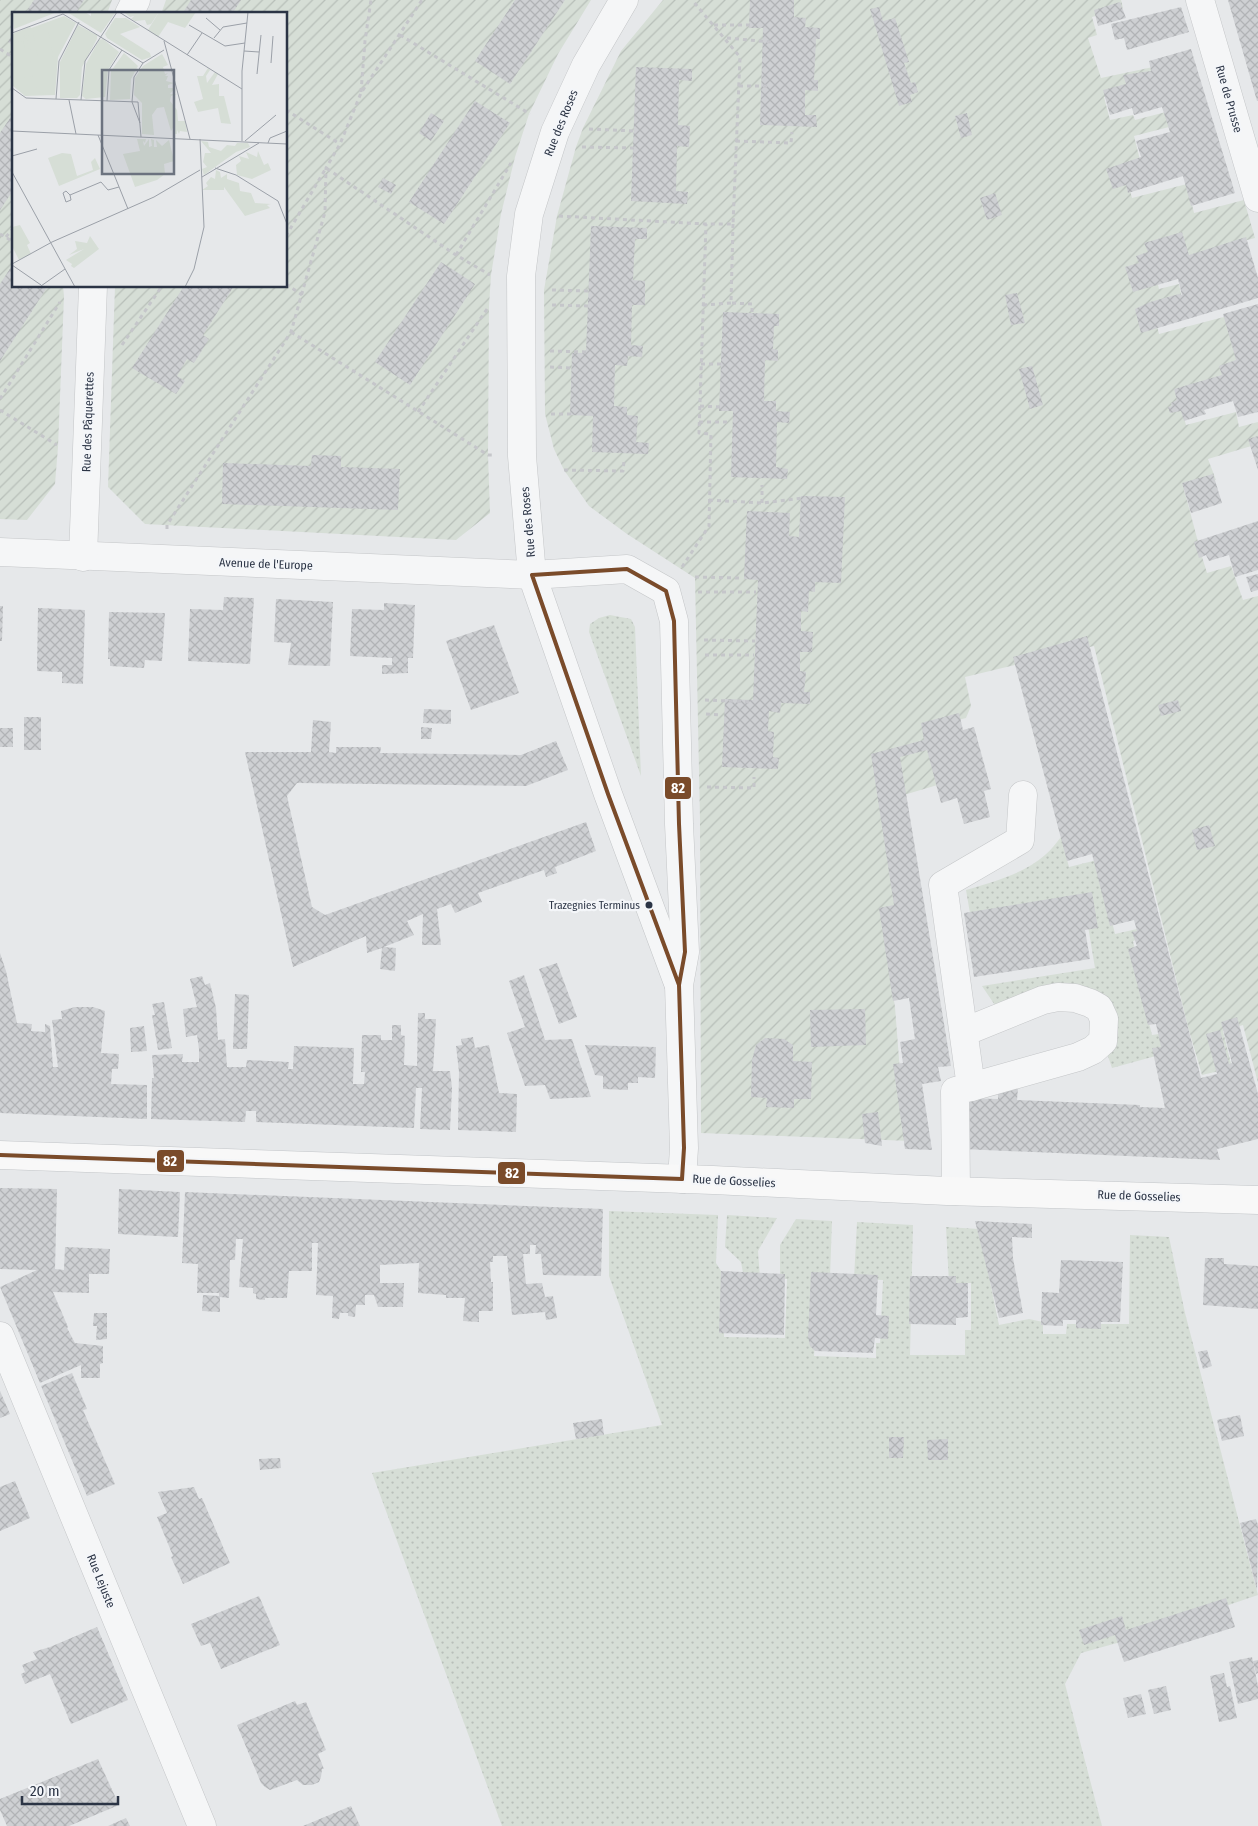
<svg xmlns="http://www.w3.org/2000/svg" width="1258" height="1826" font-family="'Fira Sans Condensed',sans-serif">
<defs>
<pattern id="grass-dots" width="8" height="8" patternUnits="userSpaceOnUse" patternTransform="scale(1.25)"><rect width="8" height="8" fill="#d6ded6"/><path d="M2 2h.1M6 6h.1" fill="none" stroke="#b8bfb9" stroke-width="1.8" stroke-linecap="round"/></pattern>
<pattern id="garden-furrows" width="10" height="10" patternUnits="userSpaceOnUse" patternTransform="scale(1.25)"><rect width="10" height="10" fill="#d6ded6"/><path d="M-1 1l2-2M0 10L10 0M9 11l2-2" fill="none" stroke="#b8bfb9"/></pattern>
<pattern id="building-cross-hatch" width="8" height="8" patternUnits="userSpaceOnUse" patternTransform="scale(1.25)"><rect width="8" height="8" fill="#ced0d3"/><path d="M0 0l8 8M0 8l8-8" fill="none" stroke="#b1b3b6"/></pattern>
</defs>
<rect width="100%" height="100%" fill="#e6e8ea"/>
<g fill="url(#grass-dots)">
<path d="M610,615l21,4 4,8 6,149 -52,-144 1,-8 9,-6z"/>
<path d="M1061,837l8,30 28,-7 18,74 22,-5 2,10 -6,2 3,12 -4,2 20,80 7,-1 4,20 -51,14 -22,-65 -87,14 -21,-31 113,-18 -11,-66 -113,17 -5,-29c26,-8 58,-16 79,-35 6,-5 11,-12 16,-18z"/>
<path d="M609,1211l109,4 -2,48 9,14 -1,60 61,1 2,-59h-7v-34l16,-26 36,2 -2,56 -15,64 -1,15 62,2v-15h4l3,-63 -29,-1 3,-57 56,3 -3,130h55v-25h6v-47h-22l-3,-56 33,2 20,96 30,-6 14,3v12h23l1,-10h62l1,-89 39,2 16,76 73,282 -141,48 -36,10 -16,31 37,142h-600l-130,-353 290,-48 -53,-149z"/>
<path d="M727,1215l50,3 -19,33 2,27h-16l-3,-16 -16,-15z"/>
</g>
<g fill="url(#garden-furrows)">
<path d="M0,0h112l-5,14h-93v272h49l1,10 -6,151 -3,37 -28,36 -27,-1z"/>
<path d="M166,0h425l-33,54 -29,60 -14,43 -14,57 -10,61 -2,31 -1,149 2,58 -34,27 -311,-16 -37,-37 7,-201h171v-272h-125z"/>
<path d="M663,0h458l2,8 -31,9 5,18 -9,3 13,40 52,-11 2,8 -25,16 -26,6 6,23 23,-5 2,5 31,-8 3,15 -35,9 7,28 -17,5 8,29 55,-14 7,29 50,-13 11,38 -102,27 6,24 20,-5 3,15 -30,8 7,27 99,-26 -19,56 -16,13 -47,13 10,35 50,-13 3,15 19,-5v22l-50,15 8,21 -32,10c8,27 14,55 23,83l24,-7 12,34 15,-4v487l-15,-58 -20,6 9,37 -30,7 -14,-48 -94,-381 -129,31 6,29 -5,12 -40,10 15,56 -34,10 -26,5 19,114 -19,4 14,90 5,65 11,69 -210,-8 -1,-314 -5,-241 -68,-44 -38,-28 -25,-36 -10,-21 -9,-35 -1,-124 13,-74 19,-69 7,-19 38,-77z"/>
</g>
<g fill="url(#building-cross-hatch)">
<path d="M34,0h50l-9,14h-50z"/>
<path d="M191,0h50l-9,14h-50z"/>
<path d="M515,0h50l-55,84 -35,-23z"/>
<path d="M750,0h44v17l12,1 -1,9 15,1v11h-4l-2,41h4v11l-13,-1v25h11l1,12 -57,-2 3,-97h-14z"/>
<path d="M1228,0h30v101h-1z"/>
<path d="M1120,2l6,16 -28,8 -4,-16z"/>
<path d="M879,7l4,14 12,-3 14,44 -5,1 7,20 4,-1 3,10 -8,3 2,7 -13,4 -29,-97z"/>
<path d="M1181,7l8,25 -62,18 -3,-12 -9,2 -4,-16z"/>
<path d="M14,32v14l-6,-4z"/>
<path d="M1191,49l44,144 -44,13 -8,-30 -55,17 -2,-8 -13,4 -7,-20 35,-12 -5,-16 34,-9 -8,-25 -28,8 -2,-7 -22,7 -7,-25 23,-6 -3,-9 28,-4 -2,-10z"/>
<path d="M636,67l56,2v12l-13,-1 -1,45 12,1 -1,21 -12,-1 -1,45 12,1 -1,12 -56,-3z"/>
<path d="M475,101l35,22 -66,101 -35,-22z"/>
<path d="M14,112v77l-14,21v-77z"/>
<path d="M431,113l13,8 -13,20 -12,-8z"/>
<path d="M967,113l5,22 -11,3 -6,-22z"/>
<path d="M383,178l13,7 -5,9 -13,-7z"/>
<path d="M995,193l7,22 -15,5 -7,-22z"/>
<path d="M591,226l56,2v11h-12l-2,41 12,1v24h-13l-1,40 12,1 -1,11 -14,-1 -1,10 -12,-1 -1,41 13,1v8l11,1 -2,26 13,1 -1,11 -56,-2 1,-36 -23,-1 2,-62h14z"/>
<path d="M1182,232l7,23 57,-18 12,41v20l-117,35 -6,-24 15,-7 29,-8 3,1 -4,-16 -45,13 -8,-25 14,-4 -3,-7 12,-4 -4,-9z"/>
<path d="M441,262l34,22 -65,101 -35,-23z"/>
<path d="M11,267l3,2v17h27l5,3 -46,72v-77z"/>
<path d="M184,286h50l-31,49 6,4 -15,24 -7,-4 -10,17 8,5 -9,13 -44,-26z"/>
<path d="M1017,293l8,30 -14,2 -6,-30z"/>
<path d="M1258,304v108l-20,5 -5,-16 -29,9 2,4 -22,7 -3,-10 -11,2 -2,-6 4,-1 -1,-3 6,-3 -3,-11 48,-14 -3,-9 17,-6 -13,-46z"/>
<path d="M723,312l56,2v12h-5l-1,23 5,1v11l-13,-1 -1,41h12v10l14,1 -1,11 -12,-1 -1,45 12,2 -1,10 -56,-2 2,-66h-14z"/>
<path d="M1032,366l11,39 -13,4 -11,-40z"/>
<path d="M1258,436v34l-10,-31z"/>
<path d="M312,455l29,1v11l59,2 -2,41 -176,-6 1,-41 88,3z"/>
<path d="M1213,474l9,29 -31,10 -9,-30z"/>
<path d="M801,496l44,1 -4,86 -26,-1v10l-6,-1 -1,21 -7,-1v20l12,1 -1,20h-12v19l6,1 -2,20h6v12l-29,-1 -1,10 -11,-2 -1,20 6,1 -1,25 6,1 -1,11 -56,-2 3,-68 28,1 5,-120 -14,-1 3,-68 43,2 -1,23 10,1z"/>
<path d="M1258,521v49l-23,7 -6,-22 -20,6 -3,-6 -7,3 -5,-16z"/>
<path d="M1258,574v16l-7,2 -5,-15z"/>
<path d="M224,597l30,1 -4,66 -62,-3 2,-52 33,1z"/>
<path d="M276,599l57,3 -3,64 -42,-1 3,-22 -17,-1z"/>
<path d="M384,603l31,2 -2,53h-5v15l-26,1v-9h10v-7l-42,-2 2,-47 32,1z"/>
<path d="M0,606h3l-1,35h-2z"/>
<path d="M38,608l47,2 -2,74 -21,-1v-11l-25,-1z"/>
<path d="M109,612l56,1 -3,48 -17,-1 -1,8 -34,-2v-7h-2z"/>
<path d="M494,625l25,68 -48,17 -25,-69z"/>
<path d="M1087,636l114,442 16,-4 -11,-40 14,-4 9,34 3,-1 -11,-41 16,-5 21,77v45l-41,10 3,11 -258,-11 1,-51 35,1v-11h20l-1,12 123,5v2l25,1 -13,-60 9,-1 -5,-23 -8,1 -20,-76 9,-3 -5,-14 5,-1 -3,-11 -24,6 -18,-72 -25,7 -54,-204z"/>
<path d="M1178,700l3,11 -20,5 -3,-11z"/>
<path d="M424,709l27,1v14l-28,-1z"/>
<path d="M959,713l4,17 11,-3 17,62 -7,2 6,26 -26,7 -7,-26 -16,5 -14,-53 -27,7 51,309 -13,1 3,14 -19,3 10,66 -27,-1 -12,-85 10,-1 -3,-21 15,-3 -6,-41 -16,3 -14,-93 15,-3 -23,-151 53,-14 -3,-17z"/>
<rect x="24" y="717" width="17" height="33"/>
<path d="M313,720l18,2 -2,30 7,1v-6h45l-1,6 141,2 35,-14 12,29 -42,16 -229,-3 -10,13 25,111 13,8 261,-93 10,29 -41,16 2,6 -11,4 -2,-7 -66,23 4,9 -27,11 -4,-9 -14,5 4,36h-19l1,-31 -16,7 7,14 -30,12 12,1 -1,23 -15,-2 2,-21 -15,5 -1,-17 -73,31 -48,-215h66z"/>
<path d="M421,727l11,1 -1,11h-10z"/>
<rect x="0" y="728" width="13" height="19"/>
<path d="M1209,825l6,21 -18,4 -5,-20z"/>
<path d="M1092,892l6,36 -13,2 5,29 -116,18 -10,-64z"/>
<path d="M0,953l6,18 11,52 15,1 -1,7 14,1v-8l5,2 3,41h5l-6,-47 10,-1 -1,-8 14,-4h18l12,4 -4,42 18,1 -1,15h-6l-1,15 36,1v34l-147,-6z"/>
<path d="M557,963l20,54 -18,7 -20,-55z"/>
<path d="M524,975l21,65 27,-1 19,58 -41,2 -5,-14 -20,1 -18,-53 18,-6 -16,-46z"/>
<path d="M202,976l3,9 5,-2 6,25 2,32 7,-1 2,28h19l1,-7 42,2 -1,7h5l1,-23 60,2 -1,36h11l1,-12h-4l1,-37h19v5h11v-15h9v10l4,1 -1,29 13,1 1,-53h7v6h11l-3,52h17l2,17 -2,42 -30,-1 2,-41h-6l-2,40 -158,-6v-11h-10l-1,11 -94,-3 1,-41h2l-2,-23 31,-1 -1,8h17v-13l-2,-14 -11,2 -3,-28 14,-2 -7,-28z"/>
<path d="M235,994l14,1 -2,54h-14z"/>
<path d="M164,1002l8,46 -14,2 -6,-35h3l-3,-11z"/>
<path d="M865,1009l1,36 -55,2 -1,-37z"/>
<path d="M144,1026l3,25 -16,1 -1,-24z"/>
<path d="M473,1037l2,11 14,-3 10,48 18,1 -1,38 -58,-2 1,-58 -3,-26 6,-1 -1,-6z"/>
<path d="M765,1038l19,1 9,6v16l19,1 -1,37h-17v9l-28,-1 1,-9 -16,-1 1,-37 4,-15z"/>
<path d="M585,1045l71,2 -1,31 -17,-1v6h-10v7l-25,-1v-13l-8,-1z"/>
<path d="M878,1112l4,34 -17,-3 -3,-29z"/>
<path d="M0,1188l57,1 -2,80 9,1 1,-23 45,2 -1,25h-20v19l-36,-1 15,35 -1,1 8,15 28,3v17l-3,1v14h-19v-13l-41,18 -40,-96 37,-17 -37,-1z"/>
<path d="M119,1189l61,3 -2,45 -60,-3z"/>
<path d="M185,1192l418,17 -2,67 -58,-1 -2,-21h-6l1,-9h-6v9h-7l3,30 16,-1 3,14 8,-1 4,22 -11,2 -1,-8 -33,3 -5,-59h-14v6h-3l1,20h2v29h-14v11l-16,-1 2,-23h-19v-3l-28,-2 1,-30 -39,2v18h24l-1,24h-25l-4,-12h-9v10h-9l-1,12 -7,-1v-3h-8l-1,6 -7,-1 1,-22 -17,-1 2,-52h-6v28h-23l-2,27h-22v2l-9,-1v-5l-3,-1v-5l-14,-1 4,-48h-7l-1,21h-5l-1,38 -9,-1v15l-18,-1 1,-16 16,1v-3h-22l1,-29 -16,-1z"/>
<path d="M975,1221l57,3v14l-20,-1 1,21 10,55 -24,5z"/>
<path d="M1205,1258h19v6l34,2v43l-55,-4z"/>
<path d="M1061,1260l62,2 -3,60h-19v7l-25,-1v-8h-13v6l-22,-1 1,-33 17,1z"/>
<path d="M721,1271l64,3 -1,61 -65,-2z"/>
<path d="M811,1272l67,3 -2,40 13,1 -1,23 -13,-1 -2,15 -58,-2 -5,-5 -2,-9z"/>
<path d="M910,1276h46v7h12v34l-12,1v7l-47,-1z"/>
<path d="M94,1313h13v26l-11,1 1,-14h-4z"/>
<path d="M1207,1350l5,16 -9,3 -5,-17z"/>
<path d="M72,1373l15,36 -4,1 32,74 -28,12 -46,-110z"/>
<path d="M0,1391l10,23 -10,4z"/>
<path d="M1240,1415l4,21 -22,5 -5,-21z"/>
<path d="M602,1419l2,16 -28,4 -3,-16z"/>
<path d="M889,1437h15l-1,21h-14z"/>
<path d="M948,1439v21h-20l-1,-20z"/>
<path d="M280,1458l1,10 -21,2 -1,-11z"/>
<path d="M15,1481l15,37 -30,13v-44z"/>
<path d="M194,1487l5,12 3,-1 28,65 -47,21 -12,-27 2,-1 -16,-39 10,-4 -9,-21z"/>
<path d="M1256,1519l2,6 -1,65 -17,-67z"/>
<path d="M259,1596l21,49 -59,24 -11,-26 -9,3 -10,-22z"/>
<path d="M1226,1598l9,29 -111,35 -9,-27 -31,10 -5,-15 43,-14 4,14z"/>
<path d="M97,1627l31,73 -57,24 -21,-50 -25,10 -4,-10 4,-2 -3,-7 15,-6 -4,-7 17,-5z"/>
<path d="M1252,1657l6,29v13l-20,5 -9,-42z"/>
<path d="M1258,1660v13l-2,1 -3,-13z"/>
<path d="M1224,1673l3,14 3,-1 7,32 -18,4 -9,-46z"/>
<path d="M1166,1686l5,24 -17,4 -6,-24z"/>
<path d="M1141,1694l5,20 -18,4 -5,-20z"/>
<path d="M295,1701l2,4 9,-3 20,48 -8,4 6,15h-2l-1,8 -2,5 -7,3h-9l-6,-5 -27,10 -5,-3 -4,-4 -24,-58z"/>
<path d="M98,1759l21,46 -50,21h-62l-7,-16v-11z"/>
<path d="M351,1806l9,20h-57z"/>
<path d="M126,1818l4,8h-22z"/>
</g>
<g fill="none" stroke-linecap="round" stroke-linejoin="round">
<defs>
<g id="minor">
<path d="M624,0l-38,65 -31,67 -26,82 -8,62 1,180 10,119 76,219 70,189"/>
<path d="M1200,0l58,198"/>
<path d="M129,14l7,-14"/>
<path d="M0,552l532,23 95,-6 39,22 8,30 5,203 6,128 -6,33 5,163 -2,31"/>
<path d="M83,557l10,-271"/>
<path d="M964,1032l79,-32 15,-3 17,1 15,5 9,5 5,11 -1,22 -10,9 -15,7 -107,30"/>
<path d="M956,1191l-1,-100 16,-4 -28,-202 77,-45 3,-45"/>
<path d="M0,1336l202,490"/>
</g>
<path id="major" d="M0,1155l713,25 234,11 311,9"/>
</defs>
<use href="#minor" stroke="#c4c6c8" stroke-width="29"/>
<use href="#major" stroke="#c2c5c8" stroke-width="29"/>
<g stroke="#c5c6ca" stroke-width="3" stroke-dasharray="4 4" stroke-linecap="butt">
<path d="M714,25h38"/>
<path d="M400,35l130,79"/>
<path d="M727,38l44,4"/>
<path d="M0,49l14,9"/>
<path d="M739,86h30"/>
<path d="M361,92l4,-51 6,-41"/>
<path d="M286,110l54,34"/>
<path d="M589,129l46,2"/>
<path d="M736,141l55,2 1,-11"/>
<path d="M582,147l52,1"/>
<path d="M559,216l147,8h27l7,-167 -48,-57"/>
<path d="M733,224l-2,79 21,1v14"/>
<path d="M0,234l14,8"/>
<path d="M286,236l40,-68 130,87 34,20"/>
<path d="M6,237l8,-10"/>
<path d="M456,255l55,-92"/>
<path d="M286,284l16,11"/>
<path d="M552,290l37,1"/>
<path d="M552,305l37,1"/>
<path d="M703,305l28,-2"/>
<path d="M291,332l197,123h4"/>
<path d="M122,345l40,-59"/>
<path d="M550,351l38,1"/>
<path d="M701,364h20"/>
<path d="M550,367l22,1"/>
<path d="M0,399l60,-97"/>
<path d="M700,406l20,1"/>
<path d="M0,410l57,35"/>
<path d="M418,412l71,-106"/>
<path d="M551,414h20"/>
<path d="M699,422h31"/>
<path d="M564,470l59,1 1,-10"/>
<path d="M709,500l53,3 40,-5"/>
<path d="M762,503v-18"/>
<path d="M167,529v-4l124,-193 34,-120 1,-44 14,-24 21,-51 61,-93"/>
<path d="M682,567l27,-41 2,-92 -12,-1 7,-209"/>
<path d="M695,577l45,1"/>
<path d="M698,592h58"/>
<path d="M704,640l51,1"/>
<path d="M705,655h49"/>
<path d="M705,700l48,2"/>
<path d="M706,714l16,1"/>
<path d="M707,787l47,1v-11"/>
</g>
<use href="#minor" stroke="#f5f6f7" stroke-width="28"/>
<use href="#major" stroke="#f8f8f8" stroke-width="28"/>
<defs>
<g id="bus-1">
<path d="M627,569l39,22 8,30 5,203 6,128 -6,33 -71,-191 -76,-219z"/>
<path d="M679,985l5,163 -2,31"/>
<path d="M0,1155l682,24"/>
</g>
</defs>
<use href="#bus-1" stroke="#f4f6f9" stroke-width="8"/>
<use href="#bus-1" stroke="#7a4b2a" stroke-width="4"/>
</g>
<circle fill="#2b3445" stroke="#f4f6f9" stroke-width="2" cx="649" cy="905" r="4.5"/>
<g text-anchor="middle" stroke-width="4.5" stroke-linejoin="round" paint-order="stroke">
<g font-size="11" fill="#2b3445" stroke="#f4f6f9" text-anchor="end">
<text x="640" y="909">Trazegnies Terminus</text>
</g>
<g font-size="12" fill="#2b3445" stroke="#f4f6f9">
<text transform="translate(1229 99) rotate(74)" y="4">Rue de Prusse</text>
<text transform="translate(561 123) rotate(-68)" y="4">Rue des Roses</text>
<text transform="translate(88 422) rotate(-88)" y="4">Rue des Pâquerettes</text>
<text transform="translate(528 522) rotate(-95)" y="4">Rue des Roses</text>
<text transform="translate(266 564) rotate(2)" y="4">Avenue de l'Europe</text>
<text transform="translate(734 1181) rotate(3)" y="4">Rue de Gosselies</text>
<text transform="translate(1139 1196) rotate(2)" y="4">Rue de Gosselies</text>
<text transform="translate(101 1581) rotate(68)" y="4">Rue Lejuste</text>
</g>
</g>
<g transform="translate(12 12)">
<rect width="275" height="275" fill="#e6e8ea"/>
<path d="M147,0h37l-11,16 -17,-6 -10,15 -10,-7zM52,4l12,7 -18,34 -3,38 -30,1 -13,-11v-50zM196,56l2,2 -4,6 1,7 8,-11 3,2 -6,11 7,-1v12h5l7,28 -10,-1 -3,-15 -20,4 -4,-10 9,-3 -6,-23h6zM125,127h9l-1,4 -2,-2 1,5 5,-7v8l3,-1 -1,-7 3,1v7h3l-1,-7 6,6 7,-6 5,21 -10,3 1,10 -8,6 -22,7 -12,-33 17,-3zM189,129l7,1 1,5 12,4 6,-6 8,1 2,-3h11l2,4 -14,5 -32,23 -2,-6 5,-2 -4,-5 2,-9h6zM246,139l6,14 4,-2 3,7 -19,9 -15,-4 -1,-10 5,-4 -2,-5 10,3 -3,-7 11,5zM50,141l9,1 6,22 16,-6 -2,-8 4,-4 5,11 -41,17 -11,-28zM204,158l4,2 1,6 6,-4v5l12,4 1,8 11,2 4,10 16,1 -4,1 3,3 -25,8 -21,-29v3h-22l6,-4 -2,-3 5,-6 4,2zM8,213l10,18 -3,2 4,9 -12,6 -7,-14v-19zM78,224l9,13 -25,19 -3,-2 1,-2 -6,-4 18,-11 -15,6 8,-6 -2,-8 12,2z" fill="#d6ded6"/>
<path d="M18,15l3,3 -2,5 -8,1 8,7v9l-4,-11 -15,1 2,-9z" fill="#d6ded6"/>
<path d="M0,0h45l-43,17zM55,0h18l6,4v-4l24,1 -14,20zM147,0l-8,12 -4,1 -2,-5 -10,1 -4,-2 3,-3 -4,1 -5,-4zM103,6h11l14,9 -20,7 30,19 1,4 -9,3 -35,-22 -2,-4zM66,13l19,10v4l-15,28 -2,28 -3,3h-17v-36zM91,27l16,13 -11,18 -3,27 -19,2 -4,-3 4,-32 13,-24zM112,41l14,13 -7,13 -1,20 -20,1 1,-29zM150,42l6,11 -5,2 2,7 3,-1 -3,3h3l-2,5 8,2 -6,2v3h7l-5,6h7l-6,2 -1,5 7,9 1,11h7l2,11 -7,-1 -1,3 -2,-4v4h-3l-1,-6 -2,3 -7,-24 -7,1 -5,7 2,20 -12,-1v-31l-8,-8 1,-17 8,-12z" fill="#d6ded6"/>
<path d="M36,17l5,27 -15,3 -5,-27zM11,29l2,7h3l5,28 -16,3 -5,-28 3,-1 -1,-7zM38,58l4,20 -8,4 -9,-3 -2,-2 5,-3 -2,-13z" fill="#d6ded6"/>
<path fill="none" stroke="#9ba0a8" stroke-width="1" d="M107,0l123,77M194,6l14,12M177,13l36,21 20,-3M0,21l51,-19 80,49M202,26l9,-11 24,-4M152,29l26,98M232,39l15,1M175,43l15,-22M259,51l2,-27M245,62l4,-39M0,76l14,10 112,4 3,35M44,87l3,-38 20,-39M57,88l7,34M69,88l4,-39 32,-49M95,89l2,-31 13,-20M128,111l-8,-21 2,-25 9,-14 21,-13M0,119l275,13M86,123l30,74M230,129v-70l6,-59M233,129l31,-26M256,131l2,-5 17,-7M0,144l25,-7M203,156l21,7 42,26 9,23M0,160l63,115M190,165l57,-34M58,183l-4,-4 -3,2 3,9 5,-2 -1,-5 31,-13 7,8 11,-3M0,252l40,-22 102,-45 46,-27M0,253l29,20M29,274l24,-17M173,275l9,-18 10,-42 -4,-88"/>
<path fill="#6c737f" fill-opacity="0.15" stroke="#6c737f" stroke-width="2.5" d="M90,58h72v104h-72z"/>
<rect width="275" height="275" fill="none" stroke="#2b3445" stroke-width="2.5"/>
</g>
<g stroke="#f4f6f9" stroke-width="2">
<rect x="664" y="776" width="28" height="24" rx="5" fill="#7a4b2a"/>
<rect x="156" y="1149" width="29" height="24" rx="5" fill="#7a4b2a"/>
<rect x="497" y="1161" width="29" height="24" rx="5" fill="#7a4b2a"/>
</g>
<g font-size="14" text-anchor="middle" font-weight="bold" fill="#fff">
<text x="678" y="793">82</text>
<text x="170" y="1166">82</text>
<text x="512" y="1178">82</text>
</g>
<path d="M22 1796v8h96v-8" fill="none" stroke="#2b3445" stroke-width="2.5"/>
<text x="30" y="1796" font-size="15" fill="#2b3445" stroke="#f4f6f9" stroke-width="4" paint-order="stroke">20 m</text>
</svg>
